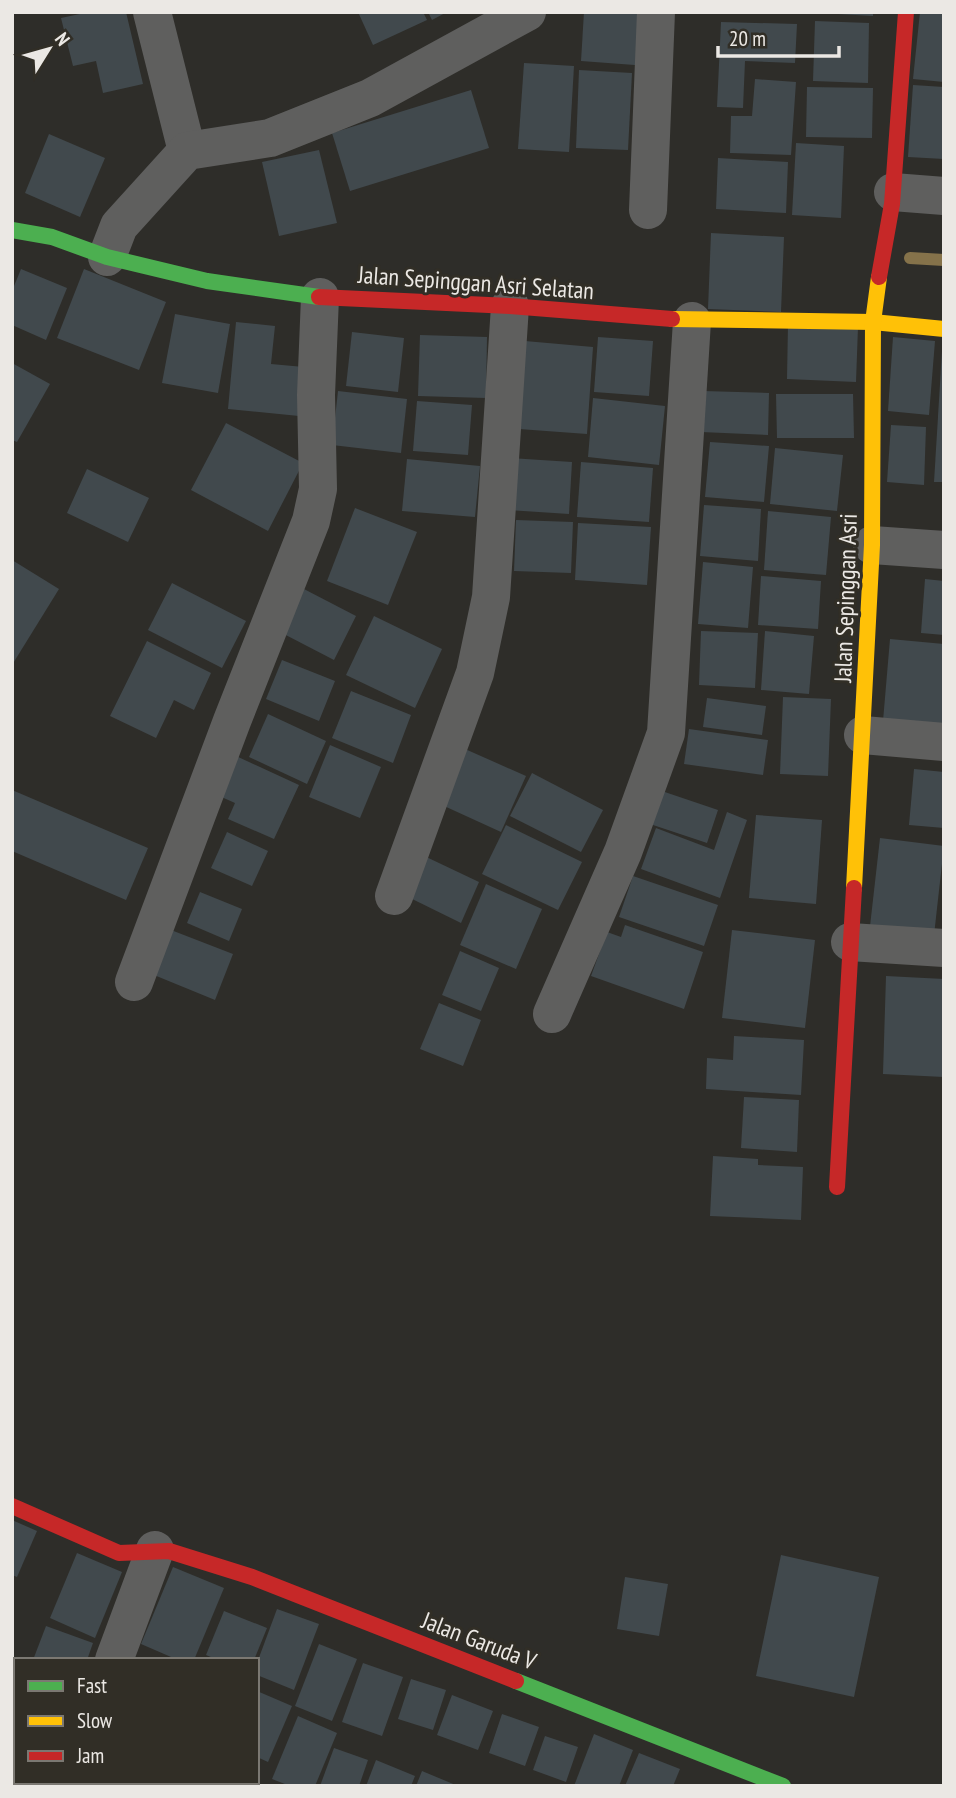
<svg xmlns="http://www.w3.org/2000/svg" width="956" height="1798" font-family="'PT Sans Narrow',sans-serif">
<rect width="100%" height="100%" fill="#2e2d29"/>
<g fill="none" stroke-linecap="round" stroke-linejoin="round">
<path stroke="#85724a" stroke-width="12" d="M910,258l34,2"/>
</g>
<g fill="#41494d">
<path d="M89,12h37l17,72 -40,9 -7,-32 -23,5 -12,-48z"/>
<path d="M358,12h65l4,8 -54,25z"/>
<path d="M428,12h19l-15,8z"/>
<path d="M584,12h67l-3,54 -67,-5z"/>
<path d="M838,12h35v4l-35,-2z"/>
<path d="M920,12h24v70l-31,-3z"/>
<path d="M815,21l54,2 -1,60 -55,-2z"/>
<path d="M721,22l76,2 -2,39 -50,-2 -2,47 -26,-1z"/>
<path d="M524,63l50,3 -5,86 -51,-3z"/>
<path d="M579,70l53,3 -4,77 -52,-2z"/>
<path d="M755,79l41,3 -5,73 -61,-2 1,-37h21z"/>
<path d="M913,85l31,2v72l-36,-2z"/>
<path d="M807,87l66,1 -1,50 -66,-1z"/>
<path d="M471,90l18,58 -139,43 -18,-58z"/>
<path d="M49,134l56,24 -25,59 -55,-24z"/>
<path d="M796,143l48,3 -3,72 -49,-3z"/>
<path d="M319,150l18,73 -58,13 -17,-74z"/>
<path d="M718,158l70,4 -2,51 -70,-4z"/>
<path d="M711,233l73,4 -3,75 -73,-3z"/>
<path d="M21,269l46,19 -21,52 -34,-15v-34z"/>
<path d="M84,269l82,33 -27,68 -82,-32z"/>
<path d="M175,314l55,10 -12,69 -56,-10z"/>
<path d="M236,322l39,4 -4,38 33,3 -5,49 -71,-7z"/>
<path d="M788,324l70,3 -2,55 -69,-3z"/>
<path d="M352,332l52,6 -6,54 -52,-6z"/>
<path d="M420,335l67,2 -1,61 -68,-2z"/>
<path d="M598,337l55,4 -4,55 -55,-4z"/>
<path d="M893,337l42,4 -6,74 -41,-4z"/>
<path d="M525,341l68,6 -6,87 -68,-5z"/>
<path d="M942,351h2v131h-10z"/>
<path d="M12,363l38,21 -33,58 -5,-2z"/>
<path d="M338,391l69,8 -6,54 -69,-8z"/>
<path d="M703,391l66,2 -1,42 -67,-3z"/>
<path d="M776,394h77l1,44h-77z"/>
<path d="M593,398l72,8 -6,59 -71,-8z"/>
<path d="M417,401l55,4 -4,50 -55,-4z"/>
<path d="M226,423l77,40 -35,68 -77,-41z"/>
<path d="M891,425l35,2 -2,58 -37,-3z"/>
<path d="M710,442l59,4 -5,56 -59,-5z"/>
<path d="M775,448l68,7 -6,56 -67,-7z"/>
<path d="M510,458l62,4 -3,52 -62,-4z"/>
<path d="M407,459l73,7 -5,51 -73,-6z"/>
<path d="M581,462l72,6 -4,54 -72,-5z"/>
<path d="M87,469l62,29 -21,44 -61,-29z"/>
<path d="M704,505l57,4 -3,52 -58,-5z"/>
<path d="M355,508l62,24 -29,73 -61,-24z"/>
<path d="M768,511l63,6 -5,58 -62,-5z"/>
<path d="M516,520l57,2 -2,51 -57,-2z"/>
<path d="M578,523l73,4 -4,58 -72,-5z"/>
<path d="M12,560l47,29 -47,76z"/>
<path d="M703,562l50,5 -5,61 -50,-4z"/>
<path d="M761,576l60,5 -3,48 -60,-4z"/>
<path d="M925,579l19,2v54l-23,-2z"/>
<path d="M172,583l74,38 -24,47 -74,-38z"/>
<path d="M302,588l54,28 -22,44 -54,-28z"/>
<path d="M374,616l68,33 -27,59 -69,-33z"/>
<path d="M701,631l57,2 -3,55 -56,-3z"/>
<path d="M765,631l49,5 -5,58 -48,-4z"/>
<path d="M890,639l54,5v82l-61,-5z"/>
<path d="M147,641l64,32 -17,37 -20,-10 -18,38 -46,-22z"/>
<path d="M282,660l53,21 -16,40 -53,-22z"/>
<path d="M351,691l60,24 -18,48 -61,-25z"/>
<path d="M783,697l48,2 -3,77 -48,-2z"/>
<path d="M707,698l59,8 -4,29 -59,-8z"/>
<path d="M268,714l58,27 -19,43 -58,-27z"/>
<path d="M689,729l79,11 -5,35 -79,-11z"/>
<path d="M330,745l51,22 -21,51 -51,-21z"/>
<path d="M456,745l70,31 -25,56 -70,-32z"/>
<path d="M236,756l63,29 -25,54 -46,-20 7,-16 -18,-8z"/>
<path d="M914,769l30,3v56l-35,-3z"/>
<path d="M532,773l71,37 -22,42 -71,-36z"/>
<path d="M650,787l68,23 -11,33 -69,-23z"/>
<path d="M12,790l136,58 -22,52 -114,-49z"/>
<path d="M727,812l20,8 -27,78 -79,-29 15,-41 58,22z"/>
<path d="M756,815l66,5 -6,84 -67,-6z"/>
<path d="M506,825l76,37 -24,48 -76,-36z"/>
<path d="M227,832l41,19 -16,35 -41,-18z"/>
<path d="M880,838l64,8 -11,98 -64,-9z"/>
<path d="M420,854l59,28 -18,41 -59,-29z"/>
<path d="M633,876l85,29 -14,41 -85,-29z"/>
<path d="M486,884l56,25 -26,60 -56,-24z"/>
<path d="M200,892l42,17 -13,32 -42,-18z"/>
<path d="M625,925l78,27 -19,57 -93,-33 16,-44 14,5z"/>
<path d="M171,930l62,24 -18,46 -61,-25z"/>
<path d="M732,930l83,10 -10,88 -83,-10z"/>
<path d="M460,951l39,17 -18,43 -39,-16z"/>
<path d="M886,976l58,3v98l-61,-3z"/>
<path d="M439,1003l42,17 -18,46 -43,-17z"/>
<path d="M734,1036l70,4 -3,55 -95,-6 1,-31 26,2z"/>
<path d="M744,1097l55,3 -2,52 -56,-4z"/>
<path d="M713,1156l45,3v6l45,2 -2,53 -91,-4z"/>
<path d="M12,1520l25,11 -20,46 -5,-2z"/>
<path d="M77,1553l45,19 -27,66 -45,-20z"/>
<path d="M781,1555l98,22 -25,120 -98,-21z"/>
<path d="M173,1567l51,21 -30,72h-16l-37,-16z"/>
<path d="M625,1577l43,7 -9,52 -42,-7z"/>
<path d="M277,1609l42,15 -25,66 -37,-15v-12z"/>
<path d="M224,1611l43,17 -13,32h-36l-12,-5z"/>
<path d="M46,1626l47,17 -6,17h-54z"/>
<path d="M319,1644l38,15 -25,62 -37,-15z"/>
<path d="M363,1663l40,14 -21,59 -40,-14z"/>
<path d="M411,1679l35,11 -13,40 -35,-11z"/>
<path d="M257,1691l35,15 -24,56 -11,-5z"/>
<path d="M452,1695l41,16 -15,39 -41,-15z"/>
<path d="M502,1714l37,13 -14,39 -36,-13z"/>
<path d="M298,1716l39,17 -22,53h-25l-18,-7z"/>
<path d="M594,1734l39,16 -14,36h-45z"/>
<path d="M12,1736l4,1v45h25l-2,4h-27z"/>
<path d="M545,1736l33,11 -12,35 -33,-12z"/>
<path d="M334,1748l34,12 -9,26h-39z"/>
<path d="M639,1753l41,16 -7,17h-48z"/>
<path d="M376,1760l39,16 -4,10h-45z"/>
<path d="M422,1771l36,15h-42z"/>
<path d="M119,1782h48l8,4h-58z"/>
</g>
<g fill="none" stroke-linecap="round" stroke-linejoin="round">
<g stroke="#5f5f5e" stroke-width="38">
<path d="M152,12l35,139"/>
<path d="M893,192l51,4"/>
<path d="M648,210l8,-198"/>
<path d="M107,257l12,-31 68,-75 83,-13 100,-40 157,-86"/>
<path d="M872,545l72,5"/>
<path d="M863,735l81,7"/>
<path d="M394,896l81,-223 16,-76 19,-291"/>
<path d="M850,942l94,6"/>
<path d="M134,982l98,-261 79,-200 7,-32 -2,-94 4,-98"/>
<path d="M552,1014l71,-162 43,-119 26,-412"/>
<path d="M114,1660l41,-110"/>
<path d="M12,1711l4,2"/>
<path d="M181,1782l8,4"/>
<path d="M67,1786l1,-4"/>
</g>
<g stroke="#4caf50" stroke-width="16">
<path d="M12,230l40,7 55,20 100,24 112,16"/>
<path d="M516,1681l267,105"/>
</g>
<g stroke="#ffc107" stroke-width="16">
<path d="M672,319l201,3 71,7"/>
<path d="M854,888l18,-343 1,-223 6,-45"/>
</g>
<g stroke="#c62828" stroke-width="16">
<path d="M879,277l13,-73 14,-192"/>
<path d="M319,297l191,9 162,13"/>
<path d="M837,1187l17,-299"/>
<path d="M12,1506l107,47 50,-2 83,26 264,104"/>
</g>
</g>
<g text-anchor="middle" stroke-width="6" stroke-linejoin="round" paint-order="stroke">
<g font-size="24" fill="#ebe8e4" stroke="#312e26">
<text transform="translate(476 283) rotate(4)" y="8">Jalan Sepinggan Asri Selatan</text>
<text transform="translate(846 598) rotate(-88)" y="8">Jalan Sepinggan Asri</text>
<text transform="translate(479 1641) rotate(21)" y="8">Jalan Garuda V</text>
</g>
</g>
<rect width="956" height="1798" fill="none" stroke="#ebe8e4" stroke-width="28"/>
<rect x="14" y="1658" width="245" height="126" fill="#312e26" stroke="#7b7872" stroke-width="2"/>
<rect x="28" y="1681" width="35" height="10" fill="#4caf50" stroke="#7b7872" stroke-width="2"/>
<text x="77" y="1693" font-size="21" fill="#ebe8e4">Fast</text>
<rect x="28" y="1716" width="35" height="10" fill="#ffc107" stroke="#7b7872" stroke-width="2"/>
<text x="77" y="1728" font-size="21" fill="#ebe8e4">Slow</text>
<rect x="28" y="1751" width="35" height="10" fill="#c62828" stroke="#7b7872" stroke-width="2"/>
<text x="77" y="1763" font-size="21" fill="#ebe8e4">Jam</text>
<g transform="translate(49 49) rotate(53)" stroke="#312e26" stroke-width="5" paint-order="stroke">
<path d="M0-5L12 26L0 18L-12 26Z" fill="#ebe8e4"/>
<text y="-10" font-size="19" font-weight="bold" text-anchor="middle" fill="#ebe8e4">N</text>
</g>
<path d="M718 46v10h121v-10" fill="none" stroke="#ebe8e4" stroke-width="3.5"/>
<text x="729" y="46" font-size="21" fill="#ebe8e4" stroke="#312e26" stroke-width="5" paint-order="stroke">20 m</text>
</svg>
